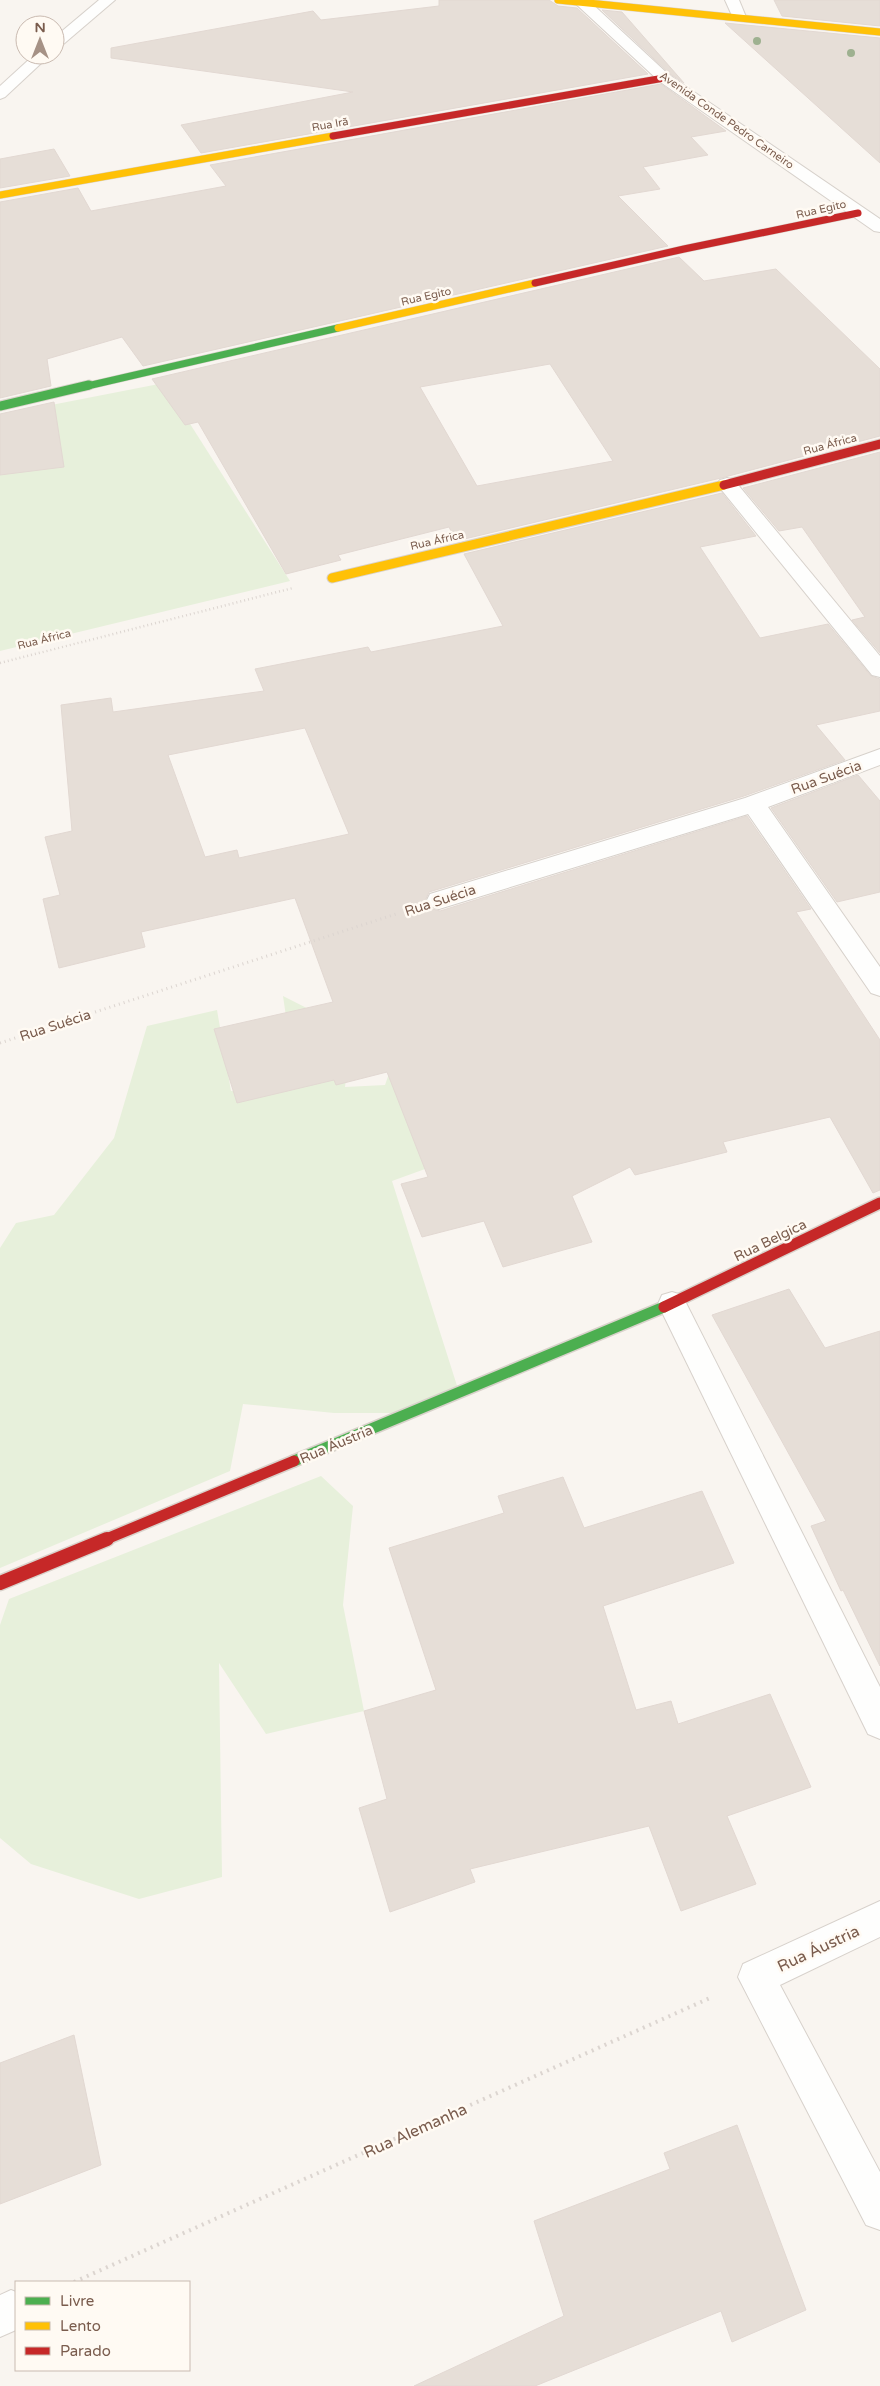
<svg xmlns="http://www.w3.org/2000/svg" width="880" height="2386" font-family="'Varela Round',sans-serif">
<rect width="100%" height="100%" fill="#f9f5f0"/>
<g fill="#e7f0db">
<path d="M164,383l126,198 -290,70v-236z"/>
<path d="M283,996l69,35 -7,56 40,-2 7,-20 113,75 -113,41 67,211 -66,21h-59l-91,-9 -13,67 -230,97v-320l16,-25 38,-8 60,-77 33,-112 70,-16 14,81 65,-6z"/>
<path d="M321,1476l32,30 -10,99 21,106 -98,23 -47,-71 3,214 -83,22 -108,-35 -31,-26v-213l9,-26z"/>
</g>
<g fill="#e6ded7" stroke="#e2d8d2" fill-rule="evenodd">
<path d="M439,0h110l9,6 19,2 71,66 -447,79 -20,-28 172,-33 -242,-34v-10l202,-37 8,9 118,-14z"/>
<path d="M774,0h106v26l-98,-10z"/>
<path d="M602,10l20,2 62,71 -14,-9z"/>
<path d="M725,23l155,15v125z"/>
<path d="M661,84l65,47 -35,6 17,18 -65,12 17,22 -42,7 50,50 -525,120 -21,-29 -75,22 4,27 -51,12v-196l78,-14 13,23 135,-25 -16,-21z"/>
<path d="M54,149l16,27 -70,12v-29z"/>
<path d="M679,257l25,24 72,-12 104,100v67l-159,42 -265,63 -7,-14 -111,28 3,5 -55,14 -88,-152 -13,3 -33,-46zM550,364l63,97 -136,25 -57,-99z"/>
<path d="M54,402l10,65 -64,8v-61z"/>
<path d="M880,452v201l-28,-33 13,-3 -63,-90 -23,4 -36,-43z"/>
<path d="M722,493l34,43 -56,11 60,91 68,-14 43,52 9,3v32l-64,14 29,35 -101,36 -315,96 -4,9 4,7 11,3 307,-95 64,93 -15,3 84,128v150l-7,3 -43,-76 -107,25 4,10 -92,23 -5,-8 -58,29 20,46 -89,25 -19,-46 -62,16 -21,-53 27,-7 -41,-105 -51,13 -2,-5 -97,23 -23,-74 119,-27 -38,-104 -154,34 4,15 -86,21 -16,-69 17,-4 -15,-58 27,-6 -11,-126 50,-7 2,14 151,-21 -9,-22 113,-22 3,5 132,-26 -39,-72zM305,728l44,106 -110,24 -2,-8 -32,7 -37,-102z"/>
<path d="M858,775l22,26v91l-43,10 -66,-94z"/>
<path d="M789,1289l36,59 55,-17v335l-37,-76 -2,1 -30,-65 15,-5 -114,-206z"/>
<path d="M563,1477l21,51 118,-37 32,72 -131,43 33,104 35,-9 7,23 92,-30 41,93 -84,29 29,68 -75,27 -32,-85 -179,43 5,13 -85,30 -31,-104 28,-9 -23,-88 72,-21 -47,-142 115,-35 -6,-17z"/>
<path d="M74,2035l27,130 -101,39v-141z"/>
<path d="M737,2125l69,185 -74,32 -11,-31 -186,75h-121l150,-70 -30,-95 136,-52 -6,-16z"/>
</g>
<g fill="none" stroke-linecap="round" stroke-linejoin="round">
<defs>
<g id="street">
<path d="M99,0h16l-55,47 -5,1v-11z"/>
<path d="M576,0h12l81,75 211,144v13l-6,-1 -215,-150 -82,-76z"/>
<path d="M725,0h14l7,17 -2,3h-10z"/>
<path d="M34,55h16l-45,42 -5,2v-13z"/>
<path d="M727,478l7,2 146,176v21l-8,-2 -152,-187 -3,-4 3,-4z"/>
<path d="M880,749v16l-112,42 112,160v29l-9,-3 -123,-179 -309,95 -9,-3 -3,-6 3,-6 315,-96z"/>
<path d="M672,1292l10,3 198,392v52l-12,-5 -210,-430 4,-9z"/>
<path d="M880,1901v36l-100,48 100,187v58l-14,-5 -128,-248 5,-13z"/>
<path d="M11,2290l5,2v38l-16,7v-42z"/>
</g>
<path id="fast-far2" d="M83,387l255,-59"/>
<path id="fast-far1" d="M0,406l89,-21"/>
<path id="fast" d="M294,1461l370,-154"/>
<g id="slow-far1">
<path d="M558,0l322,32"/>
<path d="M0,195l333,-59"/>
<path d="M338,328l197,-45"/>
</g>
<path id="slow" d="M332,578l392,-93"/>
<g id="jam-far3">
<path d="M333,136l331,-58"/>
<path d="M535,283l149,-34 174,-36"/>
</g>
<path id="jam-far2" d="M724,485l156,-41"/>
<g id="jam-far1">
<path d="M664,1307l216,-104"/>
<path d="M104,1540l190,-79"/>
</g>
<path id="jam" d="M0,1583l107,-44"/>
</defs>
<use href="#street" stroke="#d7d1cb" stroke-width="2"/>
<use href="#fast-far2" stroke="#d9d2cb" stroke-width="8"/>
<use href="#fast-far1" stroke="#d9d2cb" stroke-width="11"/>
<use href="#fast" stroke="#d9d2cb" stroke-width="14"/>
<use href="#slow-far1" stroke="#d9d2cb" stroke-width="8"/>
<use href="#slow" stroke="#d9d2cb" stroke-width="11"/>
<use href="#jam-far3" stroke="#d9d2cb" stroke-width="8"/>
<use href="#jam-far2" stroke="#d9d2cb" stroke-width="11"/>
<use href="#jam-far1" stroke="#d9d2cb" stroke-width="14"/>
<use href="#jam" stroke="#d9d2cb" stroke-width="17"/>
<path stroke="#dcd5d0" stroke-width="2.5" stroke-dasharray="1 3" stroke-linecap="butt" d="M0,663l293,-75"/>
<path stroke="#dcd5d0" stroke-width="3" stroke-dasharray="1 4" stroke-linecap="butt" d="M0,1043l396,-129"/>
<path stroke="#dcd5d0" stroke-width="4" stroke-dasharray="2 5" stroke-linecap="butt" d="M74,2282l636,-284"/>
<use href="#street" fill="#fefefd" fill-rule="evenodd"/>
<use href="#fast-far2" stroke="#4caf50" stroke-width="7"/>
<use href="#fast-far1" stroke="#4caf50" stroke-width="9"/>
<use href="#fast" stroke="#4caf50" stroke-width="11"/>
<use href="#slow-far1" stroke="#ffc107" stroke-width="7"/>
<use href="#slow" stroke="#ffc107" stroke-width="9"/>
<use href="#jam-far3" stroke="#c62828" stroke-width="7"/>
<use href="#jam-far2" stroke="#c62828" stroke-width="9"/>
<use href="#jam-far1" stroke="#c62828" stroke-width="11"/>
<use href="#jam" stroke="#c62828" stroke-width="14"/>
</g>
<g fill="#9eb190">
<circle cx="757" cy="41" r="4"/>
<circle cx="851" cy="53" r="4"/>
</g>
<g text-anchor="middle" stroke-width="5" stroke-linejoin="round" paint-order="stroke">
<g font-size="11" fill="#7a5c4d" stroke="#fffaf3">
<text transform="translate(727 120) rotate(35)" y="4">Avenida Conde Pedro Carneiro</text>
<text transform="translate(330 124) rotate(-10)" y="4">Rua Irã</text>
<text transform="translate(821 209) rotate(-13)" y="4">Rua Egito</text>
<text transform="translate(426 296) rotate(-13)" y="4">Rua Egito</text>
<text transform="translate(830 444) rotate(-15)" y="4">Rua África</text>
<text transform="translate(437 540) rotate(-13)" y="4">Rua África</text>
<text transform="translate(44 639) rotate(-14)" y="4">Rua África</text>
</g>
<g font-size="14" fill="#7a5c4d" stroke="#fffaf3">
<text transform="translate(826 777) rotate(-20)" y="5">Rua Suécia</text>
<text transform="translate(440 900) rotate(-18)" y="5">Rua Suécia</text>
<text transform="translate(55 1025) rotate(-18)" y="5">Rua Suécia</text>
<text transform="translate(770 1240) rotate(-26)" y="5">Rua Belgica</text>
<text transform="translate(336 1444) rotate(-23)" y="5">Rua Áustria</text>
</g>
<g font-size="16" fill="#7a5c4d" stroke="#fffaf3">
<text transform="translate(818 1948) rotate(-25)" y="6">Rua Áustria</text>
<text transform="translate(415 2130) rotate(-24)" y="6">Rua Alemanha</text>
</g>
</g>
<rect x="15" y="2281" width="175" height="90" fill="#fffaf3" stroke="#cabbb1"/>
<rect x="25" y="2297" width="25" height="8" fill="#4caf50" stroke="#cabbb1"/>
<text x="60" y="2306" font-size="15" fill="#7a5c4d">Livre</text>
<rect x="25" y="2322" width="25" height="8" fill="#ffc107" stroke="#cabbb1"/>
<text x="60" y="2331" font-size="15" fill="#7a5c4d">Lento</text>
<rect x="25" y="2347" width="25" height="8" fill="#c62828" stroke="#cabbb1"/>
<text x="60" y="2356" font-size="15" fill="#7a5c4d">Parado</text>
<g transform="translate(40 40)"><circle r="24" fill="#fffaf3" stroke="#cabbb1"/>
<path d="M0-4L9 19L0 12L-9 19Z" fill="#a69286"/>
<text y="-8" font-size="14" font-weight="bold" text-anchor="middle" fill="#7a5c4d">N</text>
</g>
</svg>
